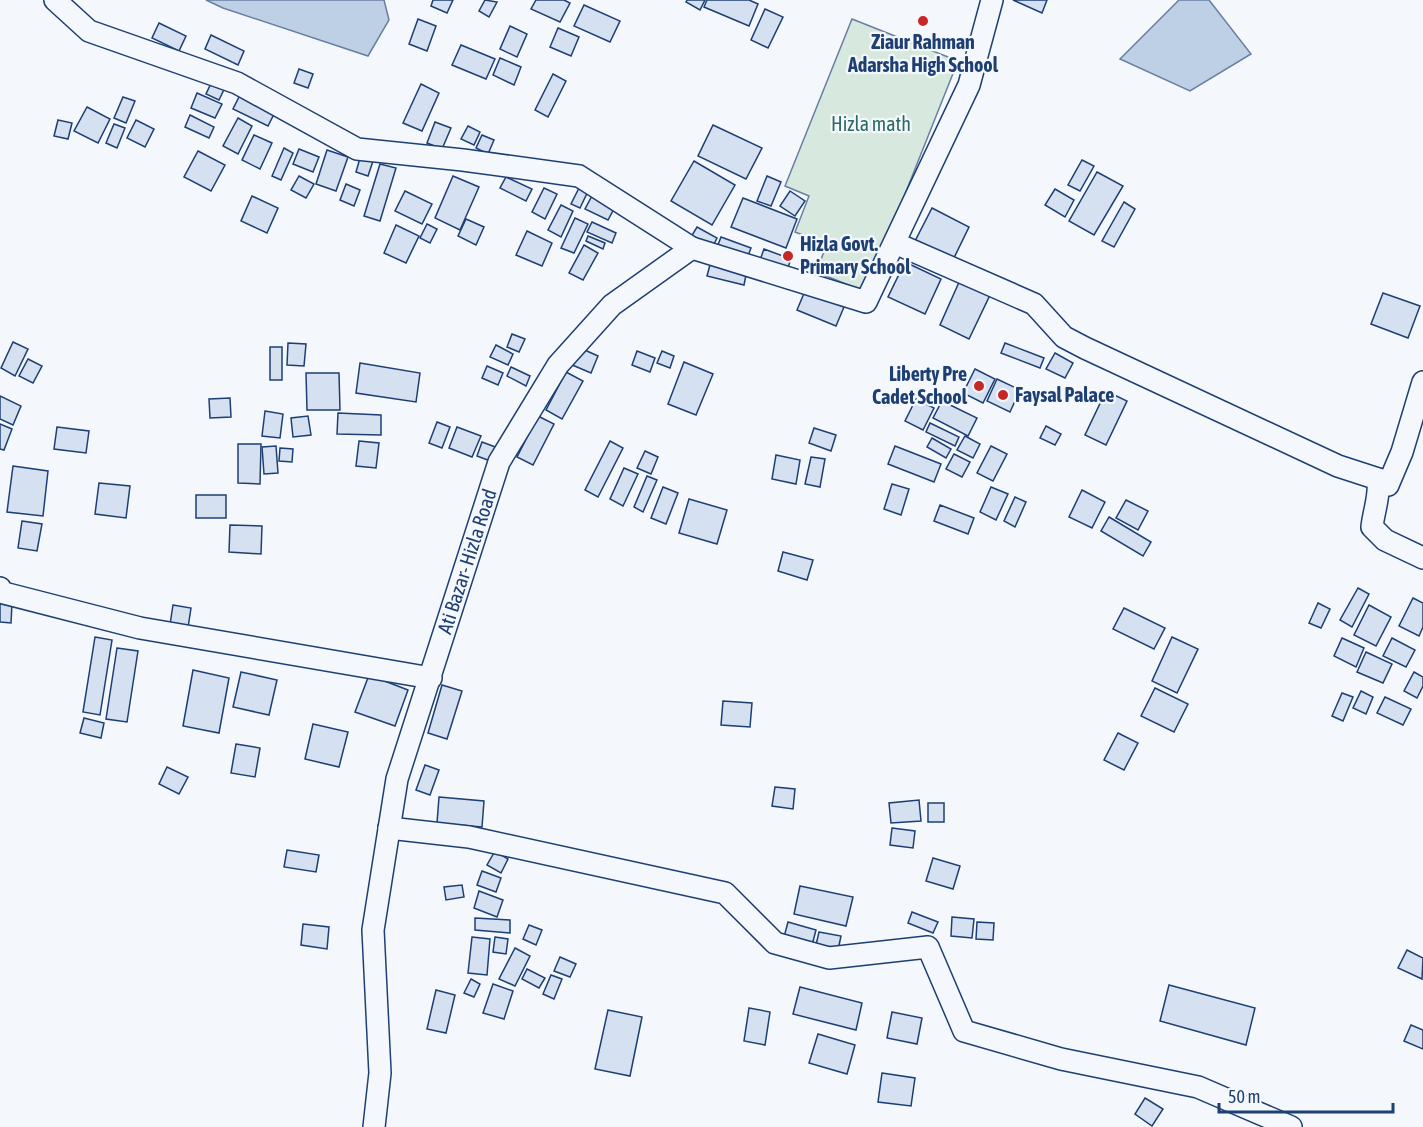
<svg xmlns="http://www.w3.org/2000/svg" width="1423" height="1127" font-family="'Asap Condensed',sans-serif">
<rect width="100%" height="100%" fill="#f4f7fb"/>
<path fill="#d7e8df" stroke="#687fa3" stroke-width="1.5" d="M852,19l106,42 -92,231 -50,-20 11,-28 -32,-12 14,-36 -24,-10z"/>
<g fill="#bed0e5" stroke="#687fa3" stroke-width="1.5">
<path d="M206,0h178l5,20 -21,36 -145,-48z"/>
<path d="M1179,0h30l42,54 -61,37 -70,-32z"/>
</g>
<g fill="#d5e0f0" stroke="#1d3f73" stroke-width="1.5">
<path d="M433,0h20l-6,13 -16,-7z"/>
<path d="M485,0l12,2 -8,15 -10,-6z"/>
<path d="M536,0h28l6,3 -10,19 -29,-13z"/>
<path d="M687,0h18l-5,10 -14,-8z"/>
<path d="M707,0h42l9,4 -9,22 -45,-19z"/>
<path d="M1013,0h34l-5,13z"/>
<path d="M584,5l36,16 -10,21 -36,-16z"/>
<path d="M765,9l18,8 -15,31 -17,-8z"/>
<path d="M418,19l18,7 -9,25 -18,-7z"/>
<path d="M159,23l27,13 -7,15 -27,-13z"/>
<path d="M510,26l17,8 -10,23 -17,-8z"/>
<path d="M558,28l21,9 -8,19 -21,-9z"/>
<path d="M211,35l33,16 -6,14 -33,-16z"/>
<path d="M461,45l34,14 -9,20 -34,-14z"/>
<path d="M500,58l21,9 -7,18 -21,-10z"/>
<path d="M299,69l14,5 -5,14 -14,-5z"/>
<path d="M553,74l13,7 -18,36 -13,-7z"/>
<path d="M214,77l13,6 -8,17 -13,-6z"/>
<path d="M421,84l18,9 -17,38 -19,-8z"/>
<path d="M197,93l25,11 -7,14 -24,-10z"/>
<path d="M240,95l35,17 -7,14 -35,-17z"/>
<path d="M123,97l12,4 -9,22 -12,-5z"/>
<path d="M87,107l23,12 -12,24 -24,-12z"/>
<path d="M190,115l24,12 -5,11 -24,-11z"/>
<path d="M238,118l14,8 -14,28 -15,-8z"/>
<path d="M58,120l14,3 -4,16 -14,-3z"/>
<path d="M136,120l18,9 -9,18 -18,-9z"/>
<path d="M435,122l16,6 -9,21 -15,-6z"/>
<path d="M114,124l11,4 -8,20 -11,-5z"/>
<path d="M713,125l49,23 -16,31 -48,-23z"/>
<path d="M468,126l12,6 -6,13 -13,-6z"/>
<path d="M254,135l18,8 -12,26 -18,-9z"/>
<path d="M482,135l12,5 -6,14 -12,-6z"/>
<path d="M284,148l9,5 -12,27 -9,-4z"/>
<path d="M299,149l20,8 -6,15 -20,-8z"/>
<path d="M327,150l21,7 -12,34 -20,-7z"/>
<path d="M198,151l27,14 -14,26 -27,-14z"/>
<path d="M362,151l13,4 -7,21 -12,-4z"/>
<path d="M1082,160l12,6 -14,25 -12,-6z"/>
<path d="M694,161l41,24 -23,40 -41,-24z"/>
<path d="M380,164l16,4 -16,53 -16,-5z"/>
<path d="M1097,172l26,14 -29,49 -25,-14z"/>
<path d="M299,176l15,8 -8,14 -15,-8z"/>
<path d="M453,176l26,11 -19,43 -25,-12z"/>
<path d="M767,176l14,6 -10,24 -14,-5z"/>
<path d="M506,177l26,12 -6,12 -26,-13z"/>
<path d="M582,182l8,5 -10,21 -9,-4z"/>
<path d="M346,184l14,6 -6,16 -14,-6z"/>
<path d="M544,188l13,6 -12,25 -13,-7z"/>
<path d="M1055,189l19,11 -9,17 -20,-12z"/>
<path d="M405,191l27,13 -10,20 -27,-13z"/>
<path d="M790,191l15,10 -10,15 -15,-10z"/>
<path d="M593,194l23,11 -8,15 -23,-11z"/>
<path d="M252,196l26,12 -11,25 -26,-12z"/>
<path d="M743,198l54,21 -11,29 -55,-21z"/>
<path d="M1124,202l11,7 -21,38 -12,-6z"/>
<path d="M561,205l12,6 -12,26 -13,-7z"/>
<path d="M932,208l37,19 -18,37 -38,-19z"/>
<path d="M575,218l13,6 -14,29 -13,-5z"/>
<path d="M466,219l18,8 -8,18 -18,-9z"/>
<path d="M592,222l24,11 -4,10 -25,-11z"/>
<path d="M427,224l10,5 -7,14 -10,-5z"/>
<path d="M396,225l23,11 -13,27 -22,-10z"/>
<path d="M697,227l20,11 -5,10 -21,-11z"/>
<path d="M527,231l25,12 -10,23 -26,-11z"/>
<path d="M588,236l17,7 -2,6 -17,-8z"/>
<path d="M721,237l30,11 -5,13 -30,-11z"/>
<path d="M584,245l14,8 -15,27 -14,-7z"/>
<path d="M764,249l27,10 -4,11 -27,-10z"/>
<path d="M711,261l36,9 -3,15 -37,-9z"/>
<path d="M905,262l36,17 -16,35 -37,-17z"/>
<path d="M960,280l30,15 -21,44 -29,-14z"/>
<path d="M805,291l39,16 -8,19 -39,-16z"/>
<path d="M1383,293l37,13 -12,32 -37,-14z"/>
<path d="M512,334l13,5 -6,13 -12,-5z"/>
<path d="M13,342l15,7 -13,27 -14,-8z"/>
<path d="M288,343l18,1 -2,22 -17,-1z"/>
<path d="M1005,343l39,15 -4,10 -39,-15z"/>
<path d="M496,345l17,9 -5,11 -18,-8z"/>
<rect x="270" y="347" width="12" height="33"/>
<path d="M578,347l20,9 -7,17 -21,-9z"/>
<path d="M637,351l18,7 -5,14 -18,-7z"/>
<path d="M662,351l12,5 -4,12 -13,-5z"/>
<path d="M1055,353l18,10 -8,15 -19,-9z"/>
<path d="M28,359l14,7 -9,17 -14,-7z"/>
<path d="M684,362l29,12 -17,41 -28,-11z"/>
<path d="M360,363l60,10 -4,29 -60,-9z"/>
<path d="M487,366l16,7 -5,12 -16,-7z"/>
<path d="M511,367l19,9 -4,10 -19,-10z"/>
<path d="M975,369l20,10 -12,24 -20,-10z"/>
<path d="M566,372l17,9 -21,38 -16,-9z"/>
<path d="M306,373h33l1,37h-33z"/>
<path d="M997,379l23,11 -10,22 -23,-11z"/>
<path d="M1106,391l21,10 -21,44 -21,-10z"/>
<path d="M0,396l21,10 -8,19 -13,-6z"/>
<path d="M230,398l1,19 -21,1 -1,-19z"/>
<path d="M916,399l18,9 -11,22 -18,-9z"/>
<path d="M942,401l35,17 -9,18 -35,-18z"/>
<path d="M265,411l18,3 -3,24 -18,-2z"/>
<path d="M338,413l43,2v20l-44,-1z"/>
<path d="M308,416l3,19 -18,2 -2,-19z"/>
<path d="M538,416l16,8 -21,41 -16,-8z"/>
<path d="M437,422l13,5 -8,21 -13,-5z"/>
<path d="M930,423l29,14 -4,9 -29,-14z"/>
<path d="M0,424l12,5 -8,21 -4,-1z"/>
<path d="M1046,426l15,8 -6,11 -15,-7z"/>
<path d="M57,427l32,4 -3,22 -32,-4z"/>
<path d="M457,427l24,9 -9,21 -23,-9z"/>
<path d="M814,428l22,7 -5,16 -22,-8z"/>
<path d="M965,436l15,8 -7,14 -16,-8z"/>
<path d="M932,438l19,11 -5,9 -19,-11z"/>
<path d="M359,441l20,2 -3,25 -20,-2z"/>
<path d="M610,441l13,7 -25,49 -13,-7z"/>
<path d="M482,442l16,6 -5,14 -16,-6z"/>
<path d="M238,444h23l-1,40 -22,-1z"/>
<path d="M276,446l2,27 -14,1 -2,-27z"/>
<path d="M895,446l46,18 -7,18 -46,-18z"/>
<path d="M991,446l16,8 -14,27 -16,-8z"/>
<path d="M280,448l13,1 -1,13 -13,-1z"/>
<path d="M645,451l13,6 -7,17 -14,-6z"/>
<path d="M954,454l16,8 -8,15 -16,-8z"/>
<path d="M776,455l24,5 -4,24 -24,-5z"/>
<path d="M811,457l14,2 -5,28 -15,-3z"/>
<path d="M13,466l35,5 -5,45 -36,-4z"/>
<path d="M624,468l14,6 -15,32 -13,-7z"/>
<path d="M647,476l10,4 -14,32 -9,-5z"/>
<path d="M99,483l31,3 -4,32 -31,-4z"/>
<path d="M892,484l17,5 -8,26 -17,-6z"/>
<path d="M663,487l15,6 -12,31 -15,-6z"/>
<path d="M991,487l17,7 -12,26 -16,-8z"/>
<path d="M1082,490l23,12 -13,26 -23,-11z"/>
<rect x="196" y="495" width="30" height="23"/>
<path d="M1015,497l11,5 -11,25 -11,-6z"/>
<path d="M689,499l38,11 -10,34 -38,-11z"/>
<path d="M1126,500l22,11 -10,19 -22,-12z"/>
<path d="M940,505l34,13 -6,16 -34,-13z"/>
<path d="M1109,517l42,25 -8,14 -42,-25z"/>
<path d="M22,521l20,3 -5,27 -19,-3z"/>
<path d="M230,525l32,1 -1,28 -32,-2z"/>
<path d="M783,552l30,8 -6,20 -29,-9z"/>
<path d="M1358,588l11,6 -17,33 -12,-7z"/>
<path d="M1413,598l10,5v24l-4,9 -20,-10z"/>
<path d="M0,603h12l-1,20 -11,-1z"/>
<path d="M1318,603l12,6 -9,19 -12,-5z"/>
<path d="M173,605l18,3 -4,26 -18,-3z"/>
<path d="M1369,605l22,12 -15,29 -22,-11z"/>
<path d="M1124,608l41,20 -11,21 -41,-20z"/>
<path d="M95,637l17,3 -12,75 -17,-3z"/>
<path d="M1172,637l26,12 -21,44 -25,-12z"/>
<path d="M1342,638l22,10 -8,19 -22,-11z"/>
<path d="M1392,638l23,12 -9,17 -23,-11z"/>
<path d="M117,648l21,3 -11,71 -21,-3z"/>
<path d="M1366,652l26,12 -9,19 -26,-11z"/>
<path d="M193,670l36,8 -10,55 -36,-7z"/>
<path d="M241,672l36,8 -8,35 -36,-8z"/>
<path d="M1414,672l9,5v9l-6,12 -13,-7z"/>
<path d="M369,675l39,15 -13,36 -40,-14z"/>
<path d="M442,685l20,6 -15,48 -19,-6z"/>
<path d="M1155,688l33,16 -14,28 -33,-16z"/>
<path d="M1361,691l12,6 -7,17 -13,-6z"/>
<path d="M1342,693l11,4 -10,24 -11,-5z"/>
<path d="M1385,697l26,12 -8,16 -26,-12z"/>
<path d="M723,701l29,2 -2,24 -29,-2z"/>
<path d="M84,718l20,5 -3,15 -21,-5z"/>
<path d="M313,724l35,8 -9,35 -34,-8z"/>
<path d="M1118,733l20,10 -14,27 -20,-10z"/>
<path d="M236,744l24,4 -5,29 -24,-4z"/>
<path d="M425,765l14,5 -9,25 -14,-5z"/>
<path d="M167,767l21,10 -9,17 -20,-10z"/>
<path d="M775,787l20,2 -2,20 -21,-3z"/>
<path d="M439,797l45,4 -2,26 -45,-4z"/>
<path d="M919,800l2,21 -30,2 -2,-20z"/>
<rect x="928" y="803" width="16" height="19"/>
<path d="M892,828l23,3 -2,17 -23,-3z"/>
<path d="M287,850l32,5 -3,17 -32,-5z"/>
<path d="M495,851l13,8 -7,14 -14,-8z"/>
<path d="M933,858l27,8 -7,23 -27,-8z"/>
<path d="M482,871l19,7 -5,14 -19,-7z"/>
<path d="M462,885l2,12 -18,3 -2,-13z"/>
<path d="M800,886l53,11 -7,29 -52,-12z"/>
<path d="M479,891l24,9 -6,17 -23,-9z"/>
<path d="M912,912l26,10 -5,11 -25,-10z"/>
<path d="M952,917l22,2 -2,19 -21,-2z"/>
<path d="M475,918l35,2v13l-35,-3z"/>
<path d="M788,922l28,8 -5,19 -28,-8z"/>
<path d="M977,922l17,1 -1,17 -17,-1z"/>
<path d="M303,924l26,3 -2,22 -26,-4z"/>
<path d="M529,925l13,5 -6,15 -13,-6z"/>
<path d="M819,932l22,4 -3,14 -22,-5z"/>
<path d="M472,937l18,2 -3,36 -19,-2z"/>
<path d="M495,937l13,2 -2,15 -13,-2z"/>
<path d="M515,948l15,8 -15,30 -16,-7z"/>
<path d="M1407,950l16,8 -1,21 -24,-11z"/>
<path d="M560,957l16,7 -6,13 -16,-6z"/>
<path d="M527,969l18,9 -6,10 -17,-9z"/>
<path d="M551,975l11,4 -8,20 -11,-5z"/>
<path d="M471,979l9,5 -6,13 -10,-4z"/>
<path d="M493,984l20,7 -9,28 -21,-6z"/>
<path d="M1169,985l86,23 -9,37 -86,-24z"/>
<path d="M800,987l62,16 -6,27 -63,-16z"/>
<path d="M436,990l19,5 -9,38 -19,-4z"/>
<path d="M749,1008l21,4 -5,33 -21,-4z"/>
<path d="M608,1010l34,7 -12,59 -35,-7z"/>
<path d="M892,1012l30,6 -5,26 -30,-6z"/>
<path d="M1411,1025l12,5v19l-19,-8z"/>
<path d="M818,1034l37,11 -8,29 -38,-11z"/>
<path d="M882,1073l33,5 -4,28 -33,-4z"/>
<path d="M1145,1098l18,11 -11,17 -17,-12z"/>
</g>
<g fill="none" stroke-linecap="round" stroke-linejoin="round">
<defs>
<g id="minor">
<path d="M55,0l34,31 148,52 120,66 106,11 116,16 113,72"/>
<path d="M895,243l139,61 30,33 21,11 253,118 40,13c2,18 -4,30 -6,48l13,13 38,18"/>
<path d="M1378,479l10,6 14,-33 21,-70"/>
<path d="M0,588v4l140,36 291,50"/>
<path d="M389,828l80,9 256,56 50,50 54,15 99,-11 36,84 97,28 137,28 93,40"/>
<path id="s1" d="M374,1127l6,-54 -7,-143 24,-151 102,-317 59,-97 54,-60 80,-57 174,54 103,-217 23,-85"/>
</g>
</defs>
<use href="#minor" stroke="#1d3f73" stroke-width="24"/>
<use href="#minor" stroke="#f4f7fb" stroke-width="21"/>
</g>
<g fill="#c62828" stroke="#f4f7fb" stroke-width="2">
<circle cx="923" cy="21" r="6"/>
<circle cx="788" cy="256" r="6"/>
<circle cx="979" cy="386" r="6"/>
<circle cx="1003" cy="395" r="6"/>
</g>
<g text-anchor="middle" stroke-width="4.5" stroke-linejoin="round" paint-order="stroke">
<g font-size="20" font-weight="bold" fill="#1d3f73" stroke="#f4f7fb" text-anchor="start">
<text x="923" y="49" text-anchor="middle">Ziaur Rahman<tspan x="923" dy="23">Adarsha High School</tspan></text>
<text x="800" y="251">Hizla Govt.<tspan x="800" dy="23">Primary School</tspan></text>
<text x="967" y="381" text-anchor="end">Liberty Pre<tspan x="967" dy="23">Cadet School</tspan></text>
<text x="1015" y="402">Faysal Palace</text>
</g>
<g font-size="20" fill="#2c6c60" stroke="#f4f7fb">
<text x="871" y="131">Hizla math</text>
</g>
<g font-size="20" fill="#1d3f73" stroke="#f4f7fb">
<text dy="7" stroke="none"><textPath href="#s1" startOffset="579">Ati Bazar- Hizla Road</textPath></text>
</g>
</g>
<path d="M1219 1103v9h174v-9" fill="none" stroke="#1d3f73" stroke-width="3"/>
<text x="1228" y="1103" font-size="18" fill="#1d3f73" stroke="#f4f7fb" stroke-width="4.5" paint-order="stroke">50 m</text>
</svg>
